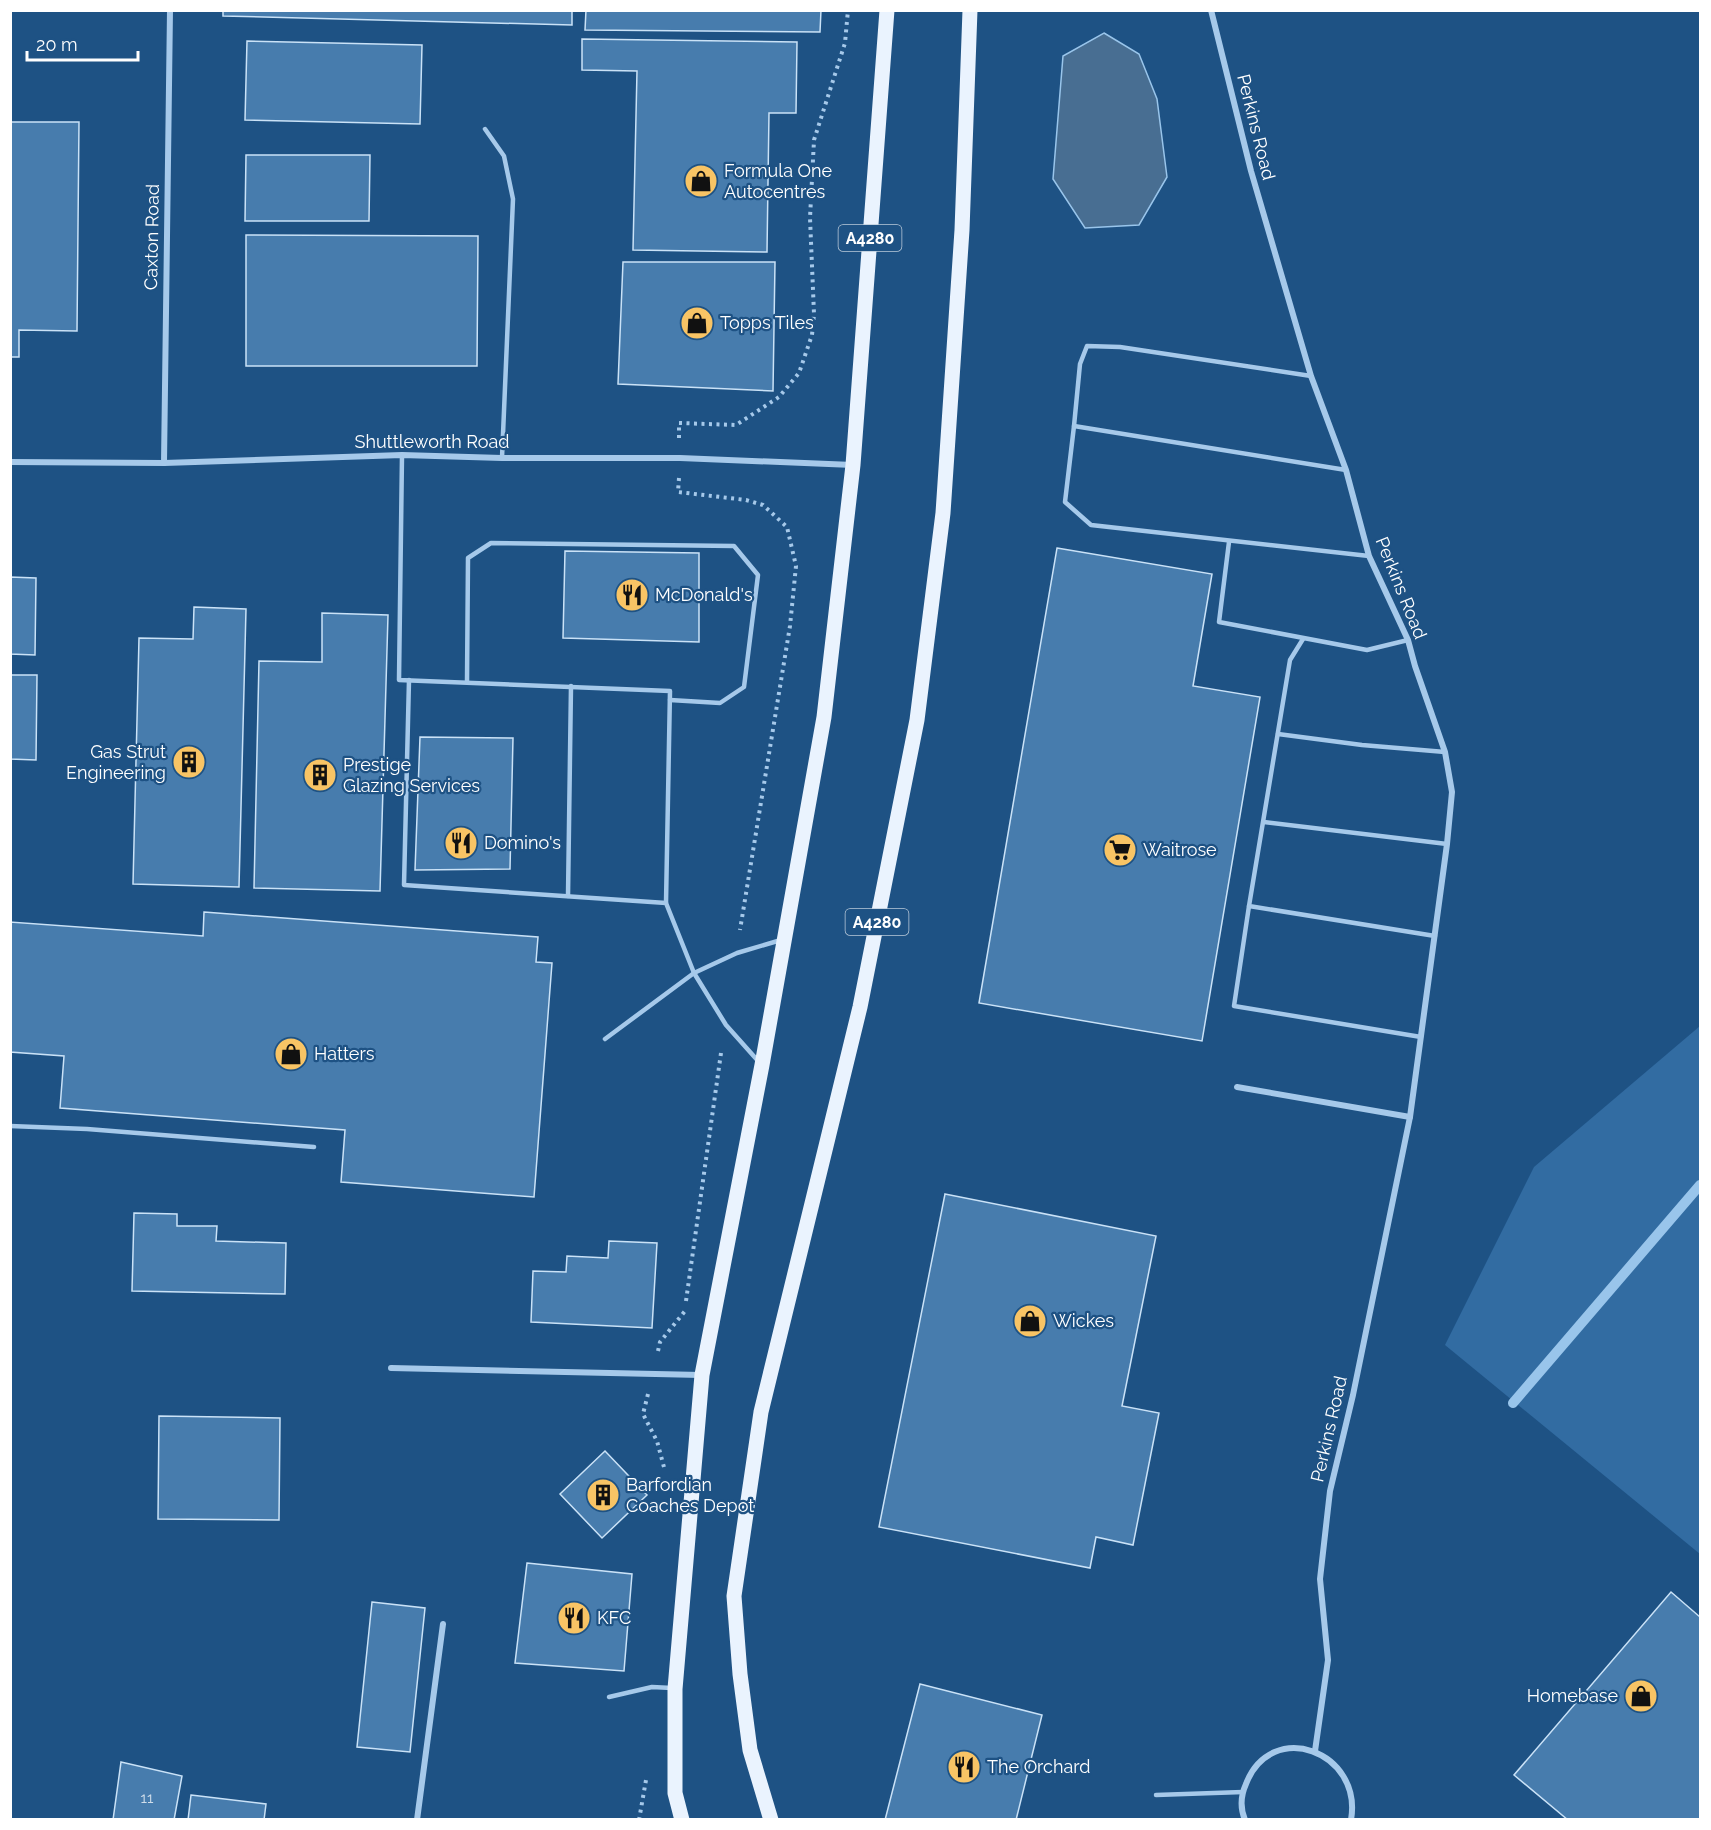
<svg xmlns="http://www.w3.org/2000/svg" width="1711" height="1830" font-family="Raleway,sans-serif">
<rect width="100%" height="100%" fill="#1e5284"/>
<path fill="#326ca2" d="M1700,1026v528l-255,-209 89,-178z"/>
<path fill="#486e92" stroke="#99c5eb" stroke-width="1.5" d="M1104,33l35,21 18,45 10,78 -28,48 -54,3 -32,-49 10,-123z"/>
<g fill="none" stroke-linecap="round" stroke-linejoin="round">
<path stroke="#99c5eb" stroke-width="10" d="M1513,1403l187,-218"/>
</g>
<g fill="#477cad" stroke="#cae2f7" stroke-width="1.5">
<path d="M223,10h349v15l-349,-9z"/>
<path d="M586,10h235l-1,22 -235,-2z"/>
<path d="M582,39l215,3 -1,71h-27l-2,139 -134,-2 4,-179 -55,-1z"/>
<path d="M247,41l175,4 -2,79 -175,-4z"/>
<path d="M10,122h69l-2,209 -58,-1v27h-9z"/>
<path d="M246,155h124l-1,66h-124z"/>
<path d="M246,235l232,1 -1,130h-231z"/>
<path d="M623,262h152l-2,129 -155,-7z"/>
<path d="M1057,548l155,26 -19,112 67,11 -58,344 -223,-38z"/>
<path d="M565,551l134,2v89l-136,-4z"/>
<path d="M10,577l26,1 -1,77 -25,-1z"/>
<path d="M194,607l52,2 -7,278 -106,-3 6,-246 54,1z"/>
<path d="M322,613l66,2 -8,276 -126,-3 5,-227 63,1z"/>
<path d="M10,675h27l-1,85 -26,-1z"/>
<path d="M420,737l93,1 -3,131 -95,1z"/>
<path d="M204,912l334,25 -2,25 16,1 -18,234 -193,-15 4,-52 -285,-22 4,-52 -54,-4v-130l193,14z"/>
<path d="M945,1194l211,42 -34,170 37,7 -26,132 -37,-8 -6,31 -211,-41z"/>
<path d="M134,1213l43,1v12h40l-1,15 70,2 -1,51 -153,-3z"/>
<path d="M609,1241l48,2 -5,85 -121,-6 2,-51 33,1 1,-16 41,2z"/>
<path d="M159,1416l121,2 -1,102 -121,-1z"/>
<path d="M605,1451l42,44 -45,43 -42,-44z"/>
<path d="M527,1563l105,11 -8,97 -109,-8z"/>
<path d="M1671,1592l29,25v203h-132l-54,-45z"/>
<path d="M372,1602l53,6 -15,144 -53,-5z"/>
<path d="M920,1684l122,31 -26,105h-131z"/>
<path d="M121,1762l61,14 -8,44h-61z"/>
<path d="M191,1795l75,9 -2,16h-76z"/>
</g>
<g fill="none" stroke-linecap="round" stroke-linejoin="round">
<g stroke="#a6c9ea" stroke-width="4" stroke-dasharray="3 4.5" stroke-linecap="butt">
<path d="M679,438v-15l57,2 43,-28 20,-24 13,-38 2,-21 -4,-96 4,-78 31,-97 3,-33"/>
<path d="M679,478l-1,14 68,8 17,5 24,22 9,39 -6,60 -50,304"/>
<path d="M686,1301l35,-248"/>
<path d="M658,1351l2,-9 25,-31"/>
<path d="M648,1394l-5,20 14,27 8,30"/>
<path d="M639,1820l7,-40"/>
</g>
<g stroke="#a6c9ea" stroke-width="4.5">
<path d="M485,129l19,27 9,43 -11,259"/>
<path d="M1311,376l-191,-29 -33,-1 -7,18 -6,62 -9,76 26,23 278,31"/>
<path d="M1074,426l272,44"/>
<path d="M402,455l-3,225 271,11 -4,212"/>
<path d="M1229,542l-10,80 148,28 41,-10"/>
<path d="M1303,639l-13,21 -41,246 186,30"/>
<path d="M409,680l-5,205 262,18 28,70 32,52 33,37"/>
<path d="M467,682l1,-124 23,-15 243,3 24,29 -14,112 -24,16 -50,-3"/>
<path d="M1278,734l84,11 83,7"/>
<path d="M1264,822l183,22"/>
<path d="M568,896l3,-210"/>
<path d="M1249,906l-15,100 187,31"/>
<path d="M605,1039l89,-66 43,-20 44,-13"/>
<path d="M10,1126l77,3 227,18"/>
<path d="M609,1697l43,-10 20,1"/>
<path d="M1156,1795l87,-3"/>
</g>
<g stroke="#a6c9ea" stroke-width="6">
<path d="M1211,10l40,161 60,205 35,94 23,86 39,84 7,26 30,86 7,40 -5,52 -37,273"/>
<path d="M10,462l154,1 238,-8 100,3h178l173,7"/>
<path d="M164,463l6,-453"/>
<path d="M1237,1087l173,30 -57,278 -23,96 -10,88 8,81 -13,91"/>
<path d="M391,1368l310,7"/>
<path d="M417,1820l26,-196"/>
<path d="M1245,1820c-5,-12 -4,-25 1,-36 25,-66 117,-33 105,36"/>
</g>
<g stroke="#eaf3fe" stroke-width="15">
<path d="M682,1820l-7,-27v-104l27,-314 60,-310 62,-348 29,-252 34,-455"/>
<path d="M771,1820l-21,-70 -10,-76 -6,-78 27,-184 99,-405 57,-287 26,-207 19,-283 8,-220"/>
</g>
</g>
<defs>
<symbol id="shop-disc" viewBox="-11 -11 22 22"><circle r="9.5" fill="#f8c465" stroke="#1e5284"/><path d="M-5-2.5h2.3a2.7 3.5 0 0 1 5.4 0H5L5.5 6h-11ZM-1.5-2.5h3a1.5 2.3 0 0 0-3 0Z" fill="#111"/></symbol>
<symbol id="restaurant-disc" viewBox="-11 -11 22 22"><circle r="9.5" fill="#f8c465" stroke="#1e5284"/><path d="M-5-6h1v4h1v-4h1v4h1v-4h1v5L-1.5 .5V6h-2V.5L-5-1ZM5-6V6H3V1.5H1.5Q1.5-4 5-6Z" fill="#111"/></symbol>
<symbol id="building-disc" viewBox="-11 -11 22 22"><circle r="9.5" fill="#f8c465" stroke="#1e5284"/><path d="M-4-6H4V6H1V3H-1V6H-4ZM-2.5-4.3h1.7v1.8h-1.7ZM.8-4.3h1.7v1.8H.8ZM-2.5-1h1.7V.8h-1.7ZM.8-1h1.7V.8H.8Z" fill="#111"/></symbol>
<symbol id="supermarket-disc" viewBox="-11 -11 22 22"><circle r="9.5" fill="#f8c465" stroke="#1e5284"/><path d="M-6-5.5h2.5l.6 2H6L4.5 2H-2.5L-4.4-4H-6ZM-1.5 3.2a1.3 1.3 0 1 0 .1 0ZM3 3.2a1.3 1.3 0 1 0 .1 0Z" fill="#111"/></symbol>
</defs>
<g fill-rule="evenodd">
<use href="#shop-disc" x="682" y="162" width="38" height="38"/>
<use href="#shop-disc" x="678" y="304" width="38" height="38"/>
<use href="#restaurant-disc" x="613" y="576" width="38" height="38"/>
<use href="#building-disc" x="170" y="743" width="38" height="38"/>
<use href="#building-disc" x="301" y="756" width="38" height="38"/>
<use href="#restaurant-disc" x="442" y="824" width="38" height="38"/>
<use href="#supermarket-disc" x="1101" y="831" width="38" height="38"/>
<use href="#shop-disc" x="272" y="1035" width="38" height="38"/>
<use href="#shop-disc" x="1011" y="1302" width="38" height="38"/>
<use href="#building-disc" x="584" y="1476" width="38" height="38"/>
<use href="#restaurant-disc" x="555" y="1599" width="38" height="38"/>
<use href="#shop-disc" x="1622" y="1677" width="38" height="38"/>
<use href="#restaurant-disc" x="945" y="1748" width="38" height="38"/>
</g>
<g text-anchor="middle" stroke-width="4.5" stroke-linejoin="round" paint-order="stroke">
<g font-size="15" fill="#d1deea">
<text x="147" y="1803">11</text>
</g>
<g fill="#1e5284" stroke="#bccbda" stroke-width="1.5">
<rect x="838.5" y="225" width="63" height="26" rx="4.5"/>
<rect x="845.5" y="909" width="63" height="26" rx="4.5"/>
</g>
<g font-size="16" font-weight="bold" fill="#fff">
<text x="870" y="244">A4280</text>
<text x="877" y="928">A4280</text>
</g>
<g font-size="18" fill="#fff" stroke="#1e5284">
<text transform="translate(1256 127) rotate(76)" y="6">Perkins Road</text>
<text transform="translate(152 237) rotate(-89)" y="6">Caxton Road</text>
<text x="432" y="448">Shuttleworth Road</text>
<text transform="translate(1401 588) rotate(68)" y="6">Perkins Road</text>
<text transform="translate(1329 1429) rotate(-77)" y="6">Perkins Road</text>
</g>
<g font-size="18" fill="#fff" stroke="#1e5284" text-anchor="start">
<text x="724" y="177">Formula One<tspan x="724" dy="21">Autocentres</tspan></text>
<text x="720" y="329">Topps Tiles</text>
<text x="655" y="601">McDonald's</text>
<text x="166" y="758" text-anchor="end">Gas Strut<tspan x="166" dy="21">Engineering</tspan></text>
<text x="343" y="771">Prestige<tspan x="343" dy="21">Glazing Services</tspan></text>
<text x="484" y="849">Domino's</text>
<text x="1143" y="856">Waitrose</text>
<text x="314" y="1060">Hatters</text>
<text x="1053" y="1327">Wickes</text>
<text x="626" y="1491">Barfordian<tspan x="626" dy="21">Coaches Depot</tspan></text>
<text x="597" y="1624">KFC</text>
<text x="1618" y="1702" text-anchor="end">Homebase</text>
<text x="987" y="1773">The Orchard</text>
</g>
</g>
<rect width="1711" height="1830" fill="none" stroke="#ffffff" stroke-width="24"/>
<path d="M27 51v9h111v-9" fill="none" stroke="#ffffff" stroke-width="3"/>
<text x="36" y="51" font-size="18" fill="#ffffff" stroke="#1e5284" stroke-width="4.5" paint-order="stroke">20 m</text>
</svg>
